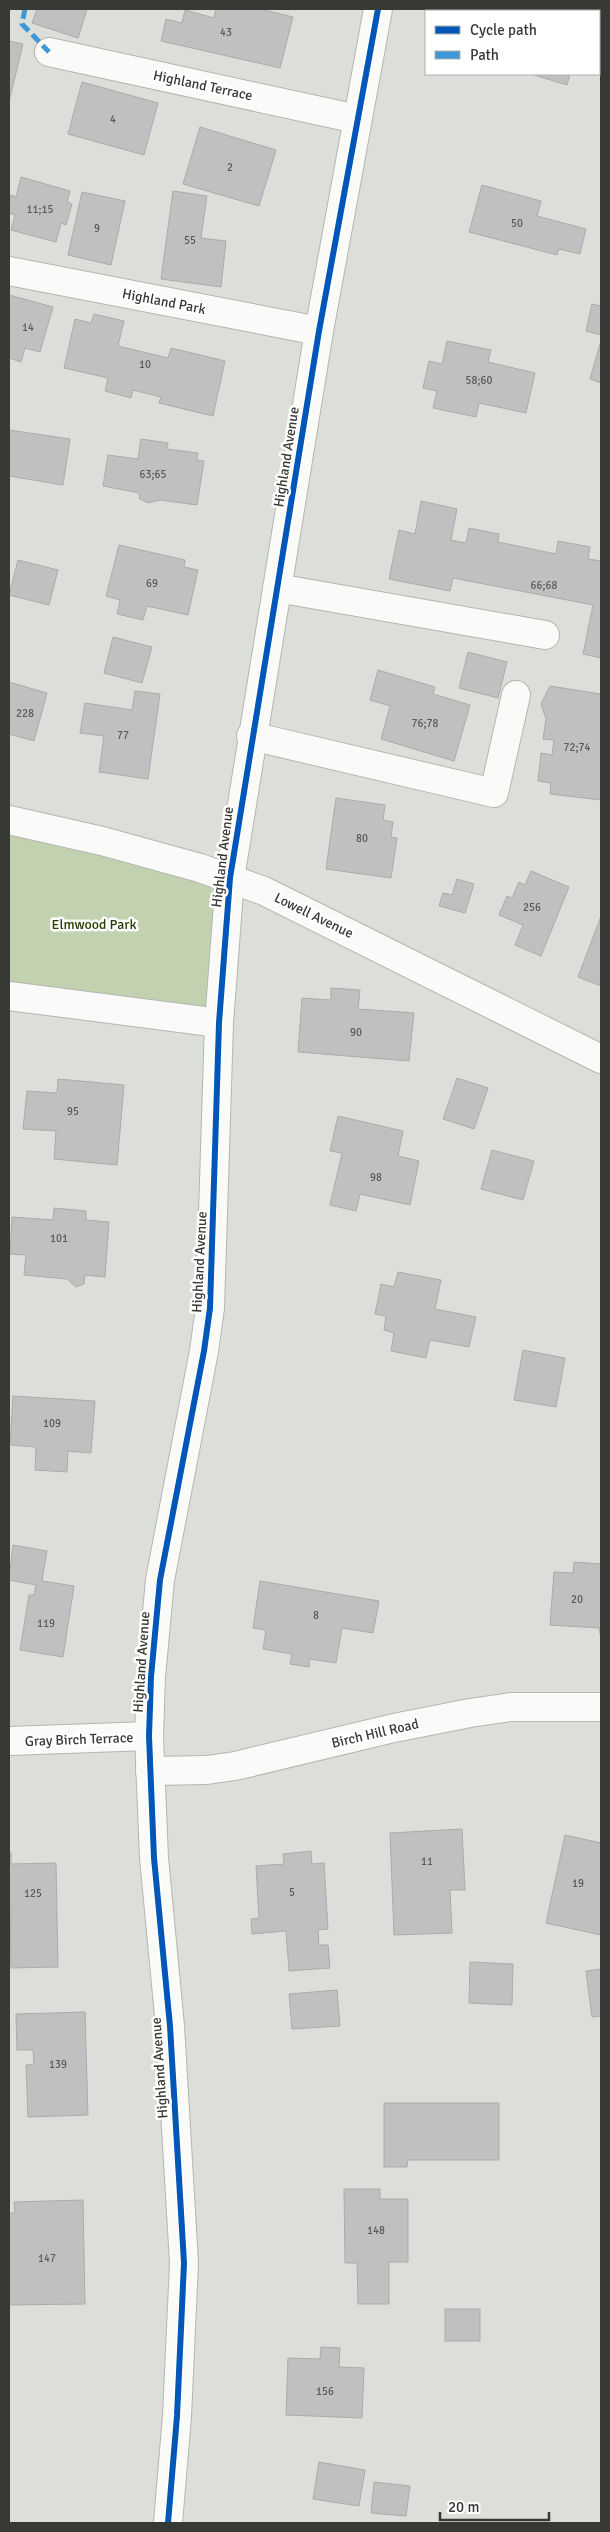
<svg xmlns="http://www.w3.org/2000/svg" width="610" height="2532" font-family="Signika,sans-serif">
<rect width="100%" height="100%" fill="#dcdfd9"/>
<path fill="#c2d2b1" d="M9,820l221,58 -11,145 -210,-27z"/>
<g fill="#bfc0c0" stroke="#aaabaa">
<path d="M37,9h50l-9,29 -46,-15z"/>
<path d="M216,9h44l33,8 -13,51 -119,-27 5,-22 16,4 3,-13 29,8z"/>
<path d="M9,41l14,3 -14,58z"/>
<path d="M531,74h39l-3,11z"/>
<path d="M82,82l76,21 -14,52 -76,-21z"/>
<path d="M200,127l76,23 -17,56 -76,-22z"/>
<path d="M21,177l49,14 -3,11 5,2 -6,21 -5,-2 -5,19 -45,-12 4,-15 -6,-2v-10l2,-8 5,2z"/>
<path d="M482,185l59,16 -4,15 49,13 -6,25 -21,-5 -2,6 -88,-23z"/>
<path d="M173,191l34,5 -6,42 25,3 -5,46 -60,-8z"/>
<path d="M82,192l43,9 -14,64 -43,-10z"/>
<path d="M9,295l44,12 -13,45 -15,-4 -4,14 -12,-4z"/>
<path d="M592,304l9,2v29l-15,-4z"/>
<path d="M94,314l30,7 -6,25 50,12 3,-10 54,13 -12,55 -54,-13 2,-6 -28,-7 -2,8 -26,-7 3,-13 -44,-10 11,-49 16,4z"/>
<path d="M447,341l44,9 -3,12 47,11 -9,40 -47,-10 -3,14 -43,-9 4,-17 -14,-3 6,-27 13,3z"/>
<path d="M600,344h1v39l-11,-4z"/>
<path d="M9,430l61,9 -7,46 -54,-9z"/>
<path d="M141,439l27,4 -1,6 31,4 -1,7 7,1 -7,44 -37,-5 -12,3 -8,-4 -1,-6 -36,-7 5,-31 30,4z"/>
<path d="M421,501l36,8 -6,31 15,3 3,-15 30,6 -1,8 58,12 2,-13 32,6 -2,12 13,2v97l-18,-4 10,-49 -140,-27 -3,13 -61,-12 10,-49 16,4z"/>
<path d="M119,545l66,15 -1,7 14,3 -10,45 -41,-9 -4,14 -26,-6 3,-14 -14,-4z"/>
<path d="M18,560l40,10 -9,35 -40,-10z"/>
<path d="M113,637l39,10 -10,36 -38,-10z"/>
<path d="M468,652l39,10 -9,36 -39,-10z"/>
<path d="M378,670l57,17 -2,7 37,11 -16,56 -73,-22 9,-33 -20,-6z"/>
<path d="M9,682l38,11 -13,48 -25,-7z"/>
<path d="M550,686l51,8v106l-51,-6 1,-11 -13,-2 3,-28 11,2 2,-15 -11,-1 3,-20 -5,-15z"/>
<path d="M135,691l25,3 -12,85 -49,-7 5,-36 -24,-3 5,-30 47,7z"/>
<path d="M336,798l49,7 -2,15 10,2 -2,15 6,1 -6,40 -65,-9z"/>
<path d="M531,871l38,16 -28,69 -26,-11 8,-20 -24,-10 8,-19 5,2 7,-16 6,3z"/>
<path d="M457,879l17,5 -9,29 -26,-7 4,-13 9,2z"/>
<path d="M601,916v70l-23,-9z"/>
<path d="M331,988l29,2 -2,19 56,4 -5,48 -111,-9 4,-54 29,2z"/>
<path d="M457,1078l31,10 -14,41 -31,-10z"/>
<path d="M58,1079l66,6 -7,80 -63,-6 2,-28 -33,-2 4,-38 30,2z"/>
<path d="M338,1116l65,15 -5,25 21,5 -9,44 -50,-11 -4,17 -26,-6 12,-52 -12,-2z"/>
<path d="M492,1150l42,11 -11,39 -42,-11z"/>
<path d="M54,1208l32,3v9l23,2 -4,55 -20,-2 -1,9 -8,3 -9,-8 -43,-4 2,-20 -16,-1 2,-37 41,3z"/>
<path d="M398,1272l43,8 -6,29 41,8 -7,30 -39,-7 -4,18 -35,-7 3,-18 -10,-3 2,-14 -11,-2 6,-30 13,3z"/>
<path d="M523,1350l42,8 -9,49 -42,-7z"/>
<path d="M13,1396l82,5 -4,52 -23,-2 -1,21 -32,-2 1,-23 -26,-2z"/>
<path d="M13,1545l34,6 -5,30 32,5 -11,71 -43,-7 9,-55h5l2,-10 -27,-5z"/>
<path d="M574,1562l27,2v75l-2,-11 -49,-3 4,-53 19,1z"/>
<path d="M260,1581l119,20 -6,32 -31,-5 -6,35 -26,-4 -1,8 -19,-3 2,-10 -29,-5 3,-19 -13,-2z"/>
<path d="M462,1829l3,61h-15l2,43 -58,2 -4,-102z"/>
<path d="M565,1835l36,8v92l-55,-12z"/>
<path d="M311,1851l1,13 12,-1 4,66 -10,1 1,15h9l2,23 -41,3 -3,-40 -34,3 -1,-15 8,-1 -3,-52 28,-2 -1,-10z"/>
<path d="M9,1852h2v12l45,-1 2,104 -47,1z"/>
<path d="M470,1962l43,2 -1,41 -43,-2z"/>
<path d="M601,1969v47l-9,1 -6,-46z"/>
<path d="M337,1990l3,36 -48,3 -3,-35z"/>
<path d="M85,2012l3,103 -60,2 -2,-52 8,-1 -1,-14h-16l-1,-36z"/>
<path d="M384,2103h115v57h-91l-1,7h-23z"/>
<path d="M344,2189h36v10h28v63h-19v42h-31l-1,-41h-12z"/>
<path d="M83,2200l2,104 -76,1v-92h6l-1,-11z"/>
<rect x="445" y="2309" width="35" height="32"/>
<path d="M321,2347l19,1 -1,19 25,1 -2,50 -76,-3 2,-57 32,1z"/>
<path d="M319,2462l46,8 -6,36 -46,-7z"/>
<path d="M374,2482l36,4 -4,30 -35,-3z"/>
</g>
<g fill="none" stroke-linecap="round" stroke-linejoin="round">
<defs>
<g id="minor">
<path d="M49,52l308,67"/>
<path d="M9,271l310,60"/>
<path d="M277,588l268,47"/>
<path d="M251,736l243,57 22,-98"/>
<path d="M9,820l93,21 98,27 64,23 337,168"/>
<path d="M9,996l210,27"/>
<path d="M9,1741l140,-5"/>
<path d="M150,1771l57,-1 28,-4 159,-38 76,-15 41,-6h90"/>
<path d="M168,2523l9,-107 7,-153 -14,-237 -16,-168 -5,-122 2,-59 9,-97 44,-229 6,-43 9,-285 11,-145 89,-547 59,-322"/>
</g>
</defs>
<use href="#minor" stroke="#b4b6b1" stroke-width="30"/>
<use href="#minor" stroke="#fafaf9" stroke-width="28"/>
<path stroke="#3e98d8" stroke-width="5" stroke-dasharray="10 5" stroke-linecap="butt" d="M25,9l-3,15 27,28"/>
<defs>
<path id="cycleway" d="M168,2523l9,-107 7,-153 -14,-237 -16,-168 -5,-122 2,-59 9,-97 44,-229 6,-43 9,-285 11,-145 89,-547 59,-322"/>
</defs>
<use href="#cycleway" stroke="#fff" stroke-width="9"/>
<use href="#cycleway" stroke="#0057b8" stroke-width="6"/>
</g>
<g text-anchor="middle" stroke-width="5" stroke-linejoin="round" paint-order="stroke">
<g font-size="11" fill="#585b57">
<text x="226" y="36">43</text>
<text x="113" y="123">4</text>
<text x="230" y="171">2</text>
<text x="40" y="213">11;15</text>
<text x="517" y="227">50</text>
<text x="97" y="232">9</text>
<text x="190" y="244">55</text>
<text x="28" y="331">14</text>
<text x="145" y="368">10</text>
<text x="479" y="384">58;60</text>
<text x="153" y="478">63;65</text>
<text x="152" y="587">69</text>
<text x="544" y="589">66;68</text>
<text x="25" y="717">228</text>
<text x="425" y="727">76;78</text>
<text x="123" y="739">77</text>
<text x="577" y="751">72;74</text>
<text x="362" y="842">80</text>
<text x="532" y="911">256</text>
<text x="356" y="1036">90</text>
<text x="73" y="1115">95</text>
<text x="376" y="1181">98</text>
<text x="59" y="1242">101</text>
<text x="52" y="1427">109</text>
<text x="577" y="1603">20</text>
<text x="316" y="1619">8</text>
<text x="46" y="1627">119</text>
<text x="427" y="1865">11</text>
<text x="578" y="1887">19</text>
<text x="292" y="1896">5</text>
<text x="33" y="1897">125</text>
<text x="58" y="2068">139</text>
<text x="376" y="2234">148</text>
<text x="47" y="2262">147</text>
<text x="325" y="2395">156</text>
</g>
<g font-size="14" fill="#363934" stroke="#fff">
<text transform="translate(203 85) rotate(12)" y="5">Highland Terrace</text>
<text transform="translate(164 301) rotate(11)" y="5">Highland Park</text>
<text transform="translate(286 457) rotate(-81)" y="5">Highland Avenue</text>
<text transform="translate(222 857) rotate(-83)" y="5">Highland Avenue</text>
<text transform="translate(314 915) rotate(26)" y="5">Lowell Avenue</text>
<text transform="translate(199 1262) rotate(-87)" y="5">Highland Avenue</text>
<text transform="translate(141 1662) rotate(-86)" y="5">Highland Avenue</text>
<text transform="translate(375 1733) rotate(-13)" y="5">Birch Hill Road</text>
<text transform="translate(79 1739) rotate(-2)" y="5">Gray Birch Terrace</text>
<text transform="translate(159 2068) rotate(-94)" y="5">Highland Avenue</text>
</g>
<g font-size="14" fill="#263e00" stroke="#fff">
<text x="94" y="929">Elmwood Park</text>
</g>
</g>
<rect width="610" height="2532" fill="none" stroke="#363934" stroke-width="20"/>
<rect x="425" y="10" width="175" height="65" fill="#ffffff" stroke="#afb0ae"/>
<rect x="435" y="26" width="25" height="8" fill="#0057b8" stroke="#afb0ae"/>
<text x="470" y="35" font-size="15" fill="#363934">Cycle path</text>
<rect x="435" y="51" width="25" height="8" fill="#3e98d8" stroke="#afb0ae"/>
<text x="470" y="60" font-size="15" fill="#363934">Path</text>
<path d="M440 2512v8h109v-8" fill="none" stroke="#363934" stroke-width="2.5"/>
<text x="448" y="2512" font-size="15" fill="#363934" stroke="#ffffff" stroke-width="4" paint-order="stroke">20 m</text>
</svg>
